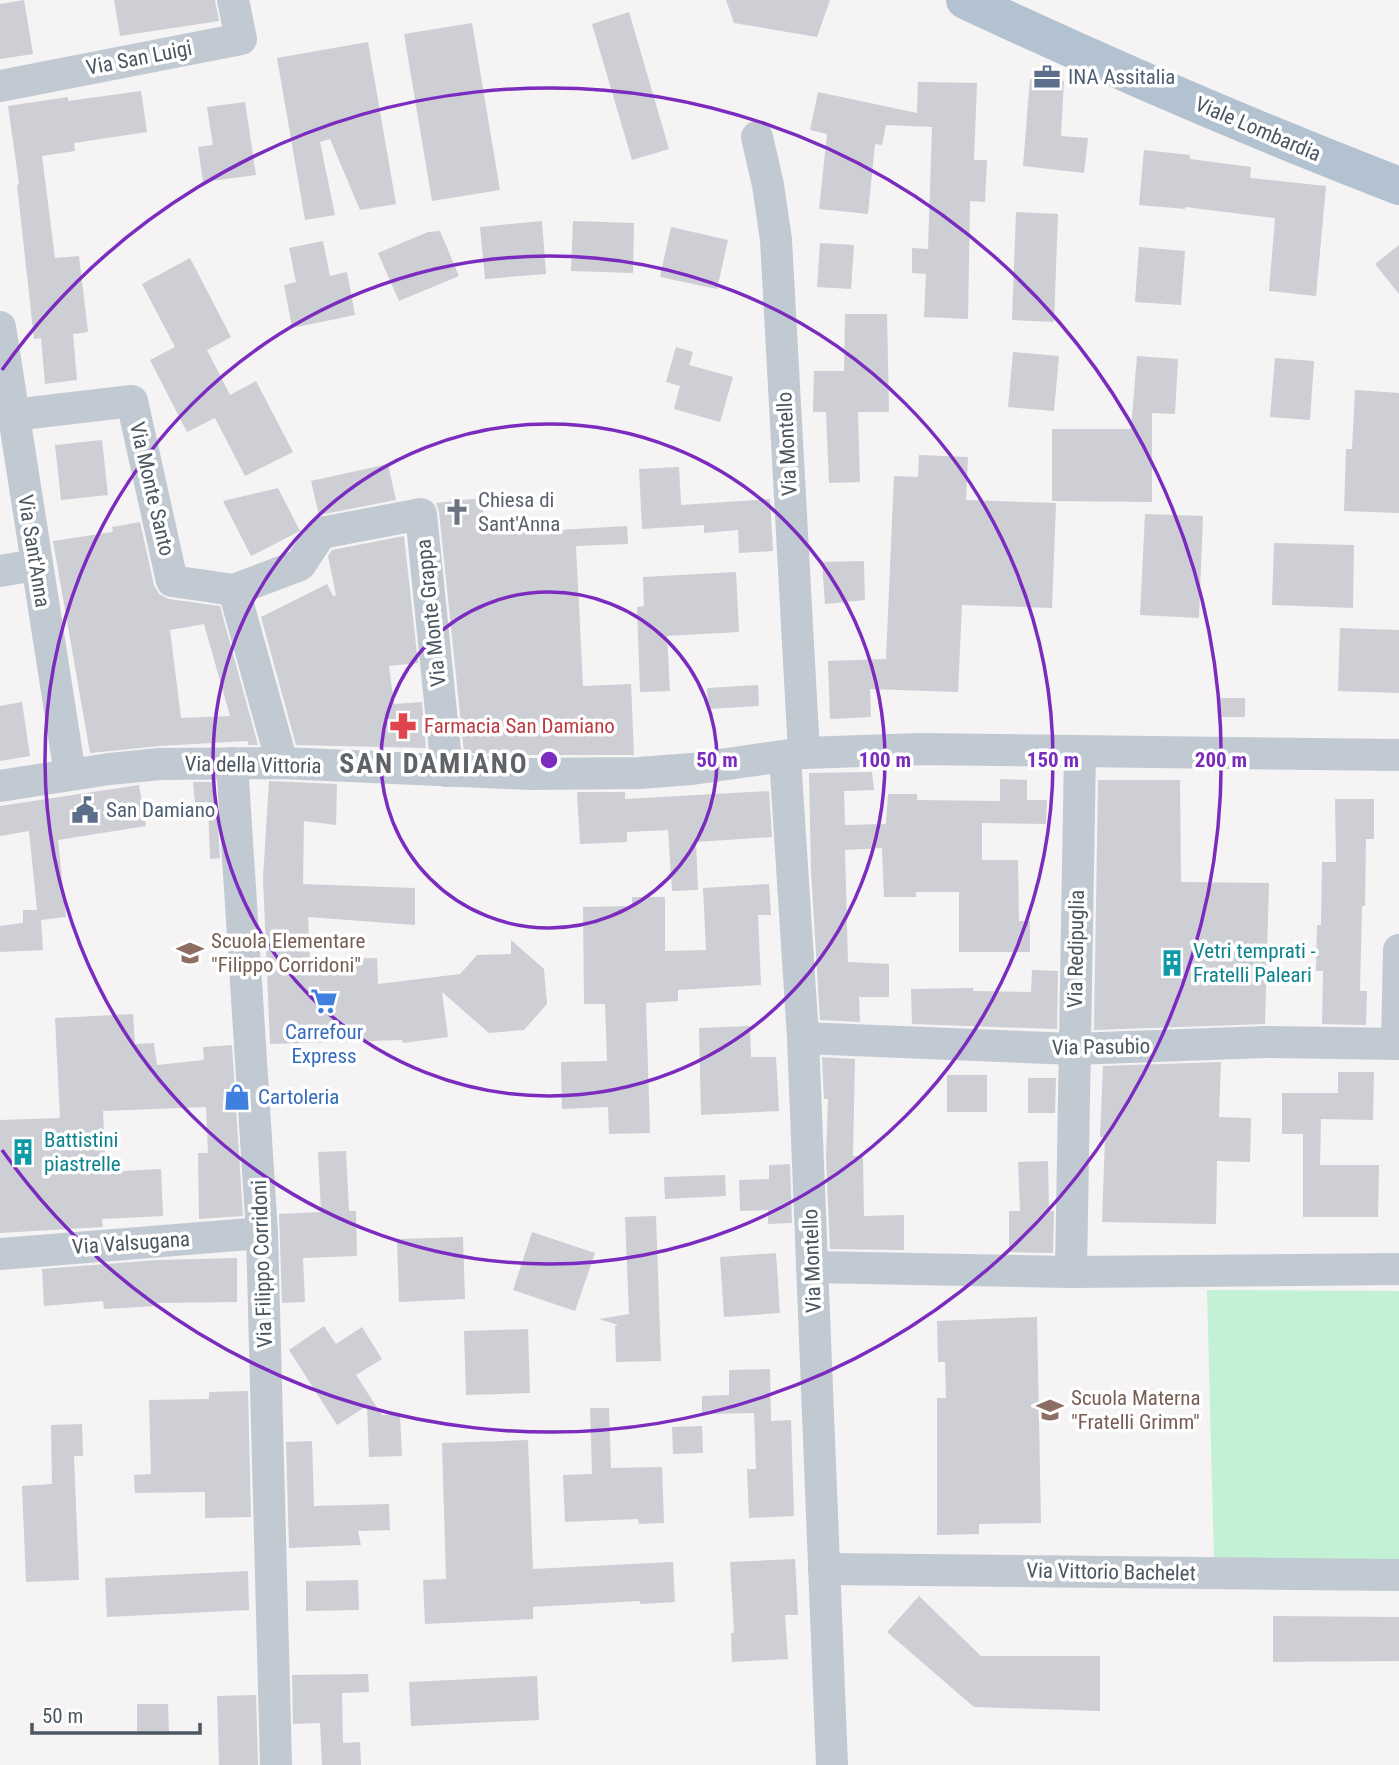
<svg xmlns="http://www.w3.org/2000/svg" width="1399" height="1765" font-family="'Roboto Condensed',sans-serif">
<rect width="100%" height="100%" fill="#f5f3f3"/>
<path fill="#c3f1d5" d="M1207,1290l192,1v272l-185,-2z"/>
<g fill="#cdcfd5" fill-rule="evenodd">
<path d="M24,0l9,54 -33,5v-55z"/>
<path d="M114,0h101l4,21 -99,15z"/>
<path d="M726,0h104l-13,37 -83,-14z"/>
<path d="M629,12l40,137 -37,11 -40,-136z"/>
<path d="M472,23l28,167 -68,11 -28,-167z"/>
<path d="M368,42l28,162 -36,6 -30,-71 -10,3 15,73 -30,5 -28,-162z"/>
<path d="M1030,79l34,2 -3,55 27,2 -4,35 -61,-7z"/>
<path d="M918,82l59,1 -3,77h13l-2,42 -15,-1 -2,118 -44,-2 2,-43 -14,-1v-25l16,1 4,-122 -46,-2 -4,20 -7,-1 -7,70 -49,-5 8,-75 -17,-4 8,-38 99,21z"/>
<path d="M141,91l6,41 -73,11 1,8 -33,5 13,102 24,-2 9,76 -15,2 4,46 -32,4 -4,-46 -7,1 -17,-154 2,-1 -11,-78 60,-9v4z"/>
<path d="M245,102l11,73 -53,7 -5,-35 15,-2 -6,-38z"/>
<path d="M1144,150l46,5v4l61,8 -1,11 76,8 -10,110 -47,-5 6,-73 -90,-11v2l-46,-4z"/>
<path d="M1016,212l42,2 -4,108 -42,-2z"/>
<path d="M542,221l4,53 -61,5 -5,-52z"/>
<path d="M573,221l61,2 -1,50 -62,-2z"/>
<path d="M671,227l57,13 -11,49 -57,-12z"/>
<path d="M440,231l19,45 -60,25 -21,-48 50,-21z"/>
<path d="M323,241l7,35 17,-4 8,43 -63,13 -8,-43 12,-3 -7,-34z"/>
<path d="M820,243l34,2 -3,44 -34,-2z"/>
<path d="M1399,245v49l-24,-30z"/>
<path d="M1139,247l46,4 -4,54 -46,-3z"/>
<path d="M190,258l41,79 -24,13 23,45 26,-14 37,71 -48,24 -30,-58 -28,14 -37,-72 25,-13 -33,-63z"/>
<path d="M845,314h42l2,98h-31l2,70 -31,1 -3,-71h-13l1,-41h30z"/>
<path d="M676,347l17,5 -4,13 44,12 -13,45 -46,-13 6,-23 -14,-4z"/>
<path d="M1013,352l46,4 -5,55 -46,-4z"/>
<path d="M1137,356l41,3 -3,55 -23,-1v89l-100,-1v-72h79z"/>
<path d="M1275,358l39,3 -4,59 -40,-3z"/>
<path d="M1355,390l44,3v120l-55,-2 2,-62h6z"/>
<path d="M102,440l6,55 -47,5 -6,-55z"/>
<path d="M919,455l49,2 -2,43 90,3 -4,105 -90,-3 -4,87 -88,-3 1,28 -41,2 -2,-58 58,-2 8,-183 24,1z"/>
<path d="M388,464l8,36 -77,15 -8,-34z"/>
<path d="M679,467l2,38 89,-6 3,52 -34,2 -1,-23 -34,3v-8l-62,4 -3,-60z"/>
<path d="M278,488l22,43 -49,25 -28,-55z"/>
<path d="M482,498l2,23 40,-2 1,13 102,-6 1,18 -52,2 7,140 48,-2 3,71h-107l-63,-2 -25,-241 -3,-9z"/>
<path d="M1145,514l58,2 -4,102 -59,-3z"/>
<path d="M140,522l14,63 5,9 10,5 51,7 38,139h-10v-4l-88,5 -70,7 -37,-212 60,-9 -1,-5zM204,624l26,92 -49,2 -11,-88z"/>
<path d="M404,536l14,127 -29,3 5,38 28,-2 4,46 -130,-3 -35,-128 66,-33 6,12 3,-1 -8,-39 4,-6z"/>
<path d="M1274,543l80,2 -1,63 -81,-3z"/>
<path d="M864,561l1,39 -40,4 -3,-42z"/>
<path d="M736,572l3,60 -72,4 3,55 -30,1 -3,-85 7,-1 -1,-29z"/>
<path d="M1340,628l59,2v63l-61,-2z"/>
<path d="M758,685l1,21 -51,3 -1,-21z"/>
<rect x="1219" y="698" width="26" height="19"/>
<path d="M22,702l8,54 -30,5v-55z"/>
<path d="M872,772l2,18 -30,1 1,34 41,-1 2,-30h29v6l83,1v-22l27,1v20h20l-1,24 -64,-1v37h36l1,61h11v31h-71v-60h-43v5h-32l-2,-49 -37,2 3,112 41,2v33h-30l1,25 -40,-2 -9,-149 -2,-98z"/>
<path d="M1098,780h82l1,102 88,1 -4,141 -171,6z"/>
<path d="M269,781l68,3 -1,41 -32,-4 -1,63 112,4v37l-107,-8 2,43 67,-2 1,26 82,-10 17,-19 34,-1v-14l33,29 3,35 -23,26 -35,3 -47,-41 6,45 -45,6 -1,-3 -132,4 -7,-166z"/>
<path d="M193,782h22l5,76 -10,1 -2,-57 -13,1z"/>
<path d="M139,785l7,41 -88,14 8,77 -25,3 2,30 -43,2v-26l23,-3v-13h14l-8,-79 -29,5v-30z"/>
<path d="M769,791l3,46 -76,5 2,48 -26,1 -4,-61 -41,2v10l-47,2 -3,-52h48v7z"/>
<path d="M1335,799h39v40h-8l-1,67h-3l-2,85h7l-1,34 -44,-1 1,-53h-7l1,-46h4l1,-63h14z"/>
<path d="M769,884l2,31h-13l3,70 -83,5v11l-32,2 4,130 -41,1 -1,-27 -46,2 -1,-47 46,-1 -2,-57h-21l-1,-97 49,-1v-9h33v54l41,-1 -3,-62z"/>
<path d="M1032,970l26,1 -1,58 -145,-5 -1,-35 62,-1v3l58,1z"/>
<path d="M133,1014l2,30 19,-1 3,22 47,-5 -1,-13 29,-2 11,171 -44,3 -1,-66h10l-2,-46 -103,4 3,61 55,-3 2,47 -61,3 1,8 -103,6v-113l60,-2 -5,-100z"/>
<path d="M750,1026l1,31h25l3,54 -78,4 -2,-87z"/>
<path d="M822,1057l33,2 -2,97h10l1,60 40,-1v35l-74,-1 -4,-92 2,-58h-4z"/>
<path d="M1221,1062l-2,55 32,1 -1,44 -33,-1 -1,63 -114,-2 3,-85h-5l3,-71z"/>
<path d="M1338,1072h36l-1,48 -52,-1 -1,46h59l-1,52h-75v-83h-21v-41h56z"/>
<rect x="947" y="1075" width="40" height="37"/>
<path d="M1028,1078h28l-1,35h-27z"/>
<path d="M346,1151l3,60h7l1,45 -54,2 2,44 -23,1 -3,-89 42,-2 -3,-60z"/>
<path d="M1048,1161l1,50h5l-1,42 -44,-1v-41h11l-2,-49z"/>
<path d="M790,1164l2,59 -24,1v-14l-28,1 -1,-31 30,-1v-14z"/>
<path d="M725,1175l1,21 -61,3 -1,-22z"/>
<path d="M656,1216l5,145 -45,1 -1,-36 3,-1 -19,-6 30,-5 -4,-97z"/>
<path d="M532,1232l63,21 -20,58 -62,-21z"/>
<path d="M463,1237l2,62 -66,3 -2,-63z"/>
<path d="M776,1253l4,60 -56,4 -4,-60z"/>
<path d="M237,1258v44l-80,1v3l-53,3 -1,-8 -59,5 -2,-37 116,-9z"/>
<path d="M1037,1317l4,206 -62,1v10l-42,1v-137h9l-1,-36h-7l-1,-41z"/>
<path d="M324,1326l12,18 26,-17 20,32 -26,16 26,40h18l2,41 -33,1 -2,-51 -30,19 -48,-75z"/>
<path d="M528,1329l2,64 -64,2 -2,-64z"/>
<path d="M770,1369l1,52 20,-1 3,96 -45,2 -2,-49h9l-2,-56 -52,1v-18l27,-1v-25z"/>
<path d="M248,1391l3,126 -46,1v-26l-70,1 -1,-18 17,-1 -2,-74 60,-1v-7z"/>
<path d="M590,1408h19l2,60 51,-1 2,56 -25,1 -1,-5 -73,3 -2,-47 29,-1z"/>
<path d="M82,1424l1,32h-9l5,124 -53,2 -4,-96 30,-2 -1,-59z"/>
<path d="M702,1426l1,27 -30,1 -1,-27z"/>
<path d="M528,1440l5,129 140,-7 2,40 -35,2v-3l-107,6v12l-108,5 -2,-44 23,-1 -4,-136z"/>
<path d="M312,1441l2,65 75,-2 1,26 -32,1 3,14 -72,3 -3,-106z"/>
<path d="M795,1559l3,56h-13l3,44 -56,3 -1,-29h3l-4,-71z"/>
<path d="M248,1571l1,39 -142,7 -2,-39z"/>
<path d="M358,1580l1,30 -53,1v-30z"/>
<path d="M919,1596l62,60h119v55l-126,-4 -87,-75z"/>
<path d="M1273,1616l126,1v44l-126,1z"/>
<path d="M368,1674l1,18 -27,1 1,50 17,-1 1,23h-39l-2,-42 -27,1 -1,-49z"/>
<path d="M537,1676l2,44 -128,6 -2,-44z"/>
<path d="M256,1695l2,70h-39l-2,-69z"/>
<path d="M137,1704h31l1,30h-32z"/>
</g>
<g fill="none" stroke-linecap="round" stroke-linejoin="round">
<g stroke="#c1cad2" stroke-width="32">
<path d="M0,86l241,-47 -8,-39"/>
<path d="M757,137l11,48 8,55 28,513"/>
<path d="M0,327l70,447"/>
<path d="M13,415l119,-14 40,180 62,9 66,-25 21,-32 100,-19 26,257"/>
<path d="M0,571l35,-6"/>
<path d="M234,590l48,173"/>
<path d="M785,757l18,281 29,727"/>
<path d="M232,763l30,470 14,532"/>
<path d="M0,786l109,-17 51,-5 122,-1 248,11 109,-1 53,-4 112,-16 116,-4 479,6"/>
<path d="M803,1038l271,11 191,-7 134,2"/>
<path d="M1397,1044l2,-94"/>
<path d="M0,1254l262,-21"/>
<path d="M812,1267l259,5 328,-3"/>
<path d="M1071,1272l9,-520"/>
<path d="M824,1569l575,6"/>
</g>
<path stroke="#b3c2d1" stroke-width="38" d="M965,0c143,67 287,129 434,186"/>
</g>
<g fill="none" stroke="#7b2cbf" stroke-width="3.5">
<circle cx="549" cy="760" r="168"/>
<circle cx="549" cy="760" r="336"/>
<circle cx="549" cy="760" r="504"/>
<path d="M2 370A672 672 0 1 1 2 1150"/>
</g>
<defs>
<symbol id="office-bare" viewBox="-9 -9 18 18"><path d="M-6-3h4V-5.5h4V-3h4V5H-6ZM-1-4.5V-3h2v-1.5ZM-6 0V1H6V0Z" fill="#5c6f8a" stroke="#fff" stroke-width="2.5" paint-order="stroke"/></symbol>
<symbol id="church-bare" viewBox="-9 -9 18 18"><path d="M-1.2-6h2.4v3.5h3.3v2.4h-3.3V6h-2.4V-.1h-3.3v-2.4h3.3Z" fill="#6b7280" stroke="#fff" stroke-width="2.5" paint-order="stroke"/></symbol>
<symbol id="pharmacy-bare" viewBox="-9 -9 18 18"><path d="M-2-6h4v4h4v4h-4v4h-4v-4h-4v-4h4Z" fill="#e0444e" stroke="#fff" stroke-width="2.5" paint-order="stroke"/></symbol>
<symbol id="civic-bare" viewBox="-9 -9 18 18"><path d="M-.6-6.5H3V-4.5H.6V-3L4-1V1h2V6H-6V1h2V-1L-.6-3ZM-1.2 2.5V6h2.4V2.5Z" fill="#5c6f8a" stroke="#fff" stroke-width="2.5" paint-order="stroke"/></symbol>
<symbol id="school-bare" viewBox="-9 -9 18 18"><path d="M0-5L7-2L0 1L-7-2ZM-4 1L0 2.5L4 1V4Q0 6-4 4Z" fill="#8d6e63" stroke="#fff" stroke-width="2.5" paint-order="stroke"/></symbol>
<symbol id="building-bare" viewBox="-9 -9 18 18"><path d="M-4-6H4V6H1V3H-1V6H-4ZM-2.5-4.3h1.7v1.8h-1.7ZM.8-4.3h1.7v1.8H.8ZM-2.5-1h1.7V.8h-1.7ZM.8-1h1.7V.8H.8Z" fill="#0f9aa8" stroke="#fff" stroke-width="2.5" paint-order="stroke"/></symbol>
<symbol id="supermarket-bare" viewBox="-9 -9 18 18"><path d="M-6-5.5h2.5l.6 2H6L4.5 2H-2.5L-4.4-4H-6ZM-1.5 3.2a1.3 1.3 0 1 0 .1 0ZM3 3.2a1.3 1.3 0 1 0 .1 0Z" fill="#3f7fe0" stroke="#fff" stroke-width="2.5" paint-order="stroke"/></symbol>
<symbol id="shop-bare" viewBox="-9 -9 18 18"><path d="M-5-2.5h2.3a2.7 3.5 0 0 1 5.4 0H5L5.5 6h-11ZM-1.5-2.5h3a1.5 2.3 0 0 0-3 0Z" fill="#3f7fe0" stroke="#fff" stroke-width="2.5" paint-order="stroke"/></symbol>
</defs>
<g fill-rule="evenodd">
<use href="#office-bare" x="1028" y="58" width="38" height="38"/>
<use href="#church-bare" x="438" y="493" width="38" height="38"/>
<use href="#pharmacy-bare" x="384" y="707" width="38" height="38"/>
<use href="#civic-bare" x="66" y="791" width="38" height="38"/>
<use href="#school-bare" x="171" y="934" width="38" height="38"/>
<use href="#building-bare" x="1153" y="944" width="38" height="38"/>
<use href="#supermarket-bare" x="305" y="982" width="38" height="38"/>
<use href="#shop-bare" x="218" y="1078" width="38" height="38"/>
<use href="#building-bare" x="4" y="1133" width="38" height="38"/>
<use href="#school-bare" x="1031" y="1391" width="38" height="38"/>
</g>
<g text-anchor="middle" stroke-width="7" stroke-linejoin="round" paint-order="stroke">
<g font-size="21" fill="#4a5661" stroke="#fff">
<text transform="translate(139 58) rotate(-11)" y="7">Via San Luigi</text>
<text transform="translate(1258 129) rotate(23)" y="7">Viale Lombardia</text>
<text transform="translate(787 444) rotate(-93)" y="7">Via Montello</text>
<text transform="translate(152 489) rotate(77)" y="7">Via Monte Santo</text>
<text transform="translate(34 551) rotate(81)" y="7">Via Sant'Anna</text>
<text transform="translate(431 613) rotate(-96)" y="7">Via Monte Grappa</text>
<text transform="translate(253 765) rotate(1)" y="7">Via della Vittoria</text>
<text transform="translate(1076 949) rotate(-89)" y="7">Via Redipuglia</text>
<text transform="translate(1101 1047) rotate(-1)" y="7">Via Pasubio</text>
<text transform="translate(131 1243) rotate(-4)" y="7">Via Valsugana</text>
<text transform="translate(812 1261) rotate(-92)" y="7">Via Montello</text>
<text transform="translate(262 1264) rotate(-92)" y="7">Via Filippo Corridoni</text>
<text transform="translate(1111 1572) rotate(1)" y="7">Via Vittorio Bachelet</text>
</g>
<g font-size="21" fill="#4e5e75" stroke="#fff" text-anchor="start">
<text x="1068" y="84">INA Assitalia</text>
<text x="106" y="817">San Damiano</text>
</g>
<g font-size="21" fill="#5b616d" stroke="#fff" text-anchor="start">
<text x="478" y="507">Chiesa di<tspan x="478" dy="24">Sant'Anna</tspan></text>
</g>
<g font-size="21" fill="#be3a42" stroke="#fff" text-anchor="start">
<text x="424" y="733">Farmacia San Damiano</text>
</g>
<g font-size="21" fill="#785e54" stroke="#fff" text-anchor="start">
<text x="211" y="948">Scuola Elementare<tspan x="211" dy="24">"Filippo Corridoni"</tspan></text>
<text x="1071" y="1405">Scuola Materna<tspan x="1071" dy="24">"Fratelli Grimm"</tspan></text>
</g>
<g font-size="21" fill="#0d838f" stroke="#fff" text-anchor="start">
<text x="1193" y="958">Vetri temprati -<tspan x="1193" dy="24">Fratelli Paleari</tspan></text>
<text x="44" y="1147">Battistini<tspan x="44" dy="24">piastrelle</tspan></text>
</g>
<g font-size="21" fill="#366cbe" stroke="#fff">
<text x="324" y="1039">Carrefour<tspan x="324" dy="24">Express</tspan></text>
<text x="258" y="1104" text-anchor="start">Cartoleria</text>
</g>
<g font-size="28" font-weight="bold" letter-spacing="2" fill="#5f6368" stroke="#fff">
<text x="434" y="773">SAN DAMIANO</text>
</g>
</g>
<circle cx="549" cy="760" r="10" fill="#7b2cbf" stroke="#fff" stroke-width="3.5"/>
<g font-size="21" text-anchor="middle" font-weight="bold" fill="#7b2cbf" stroke="#fff" stroke-width="7" stroke-linejoin="round" paint-order="stroke">
<text x="717" y="767">50 m</text>
<text x="885" y="767">100 m</text>
<text x="1053" y="767">150 m</text>
<text x="1221" y="767">200 m</text>
</g>
<path d="M32 1723v10h168v-10" fill="none" stroke="#4a5661" stroke-width="3.5"/>
<text x="42" y="1723" font-size="21" fill="#4a5661" stroke="#ffffff" stroke-width="5" paint-order="stroke">50 m</text>
</svg>
